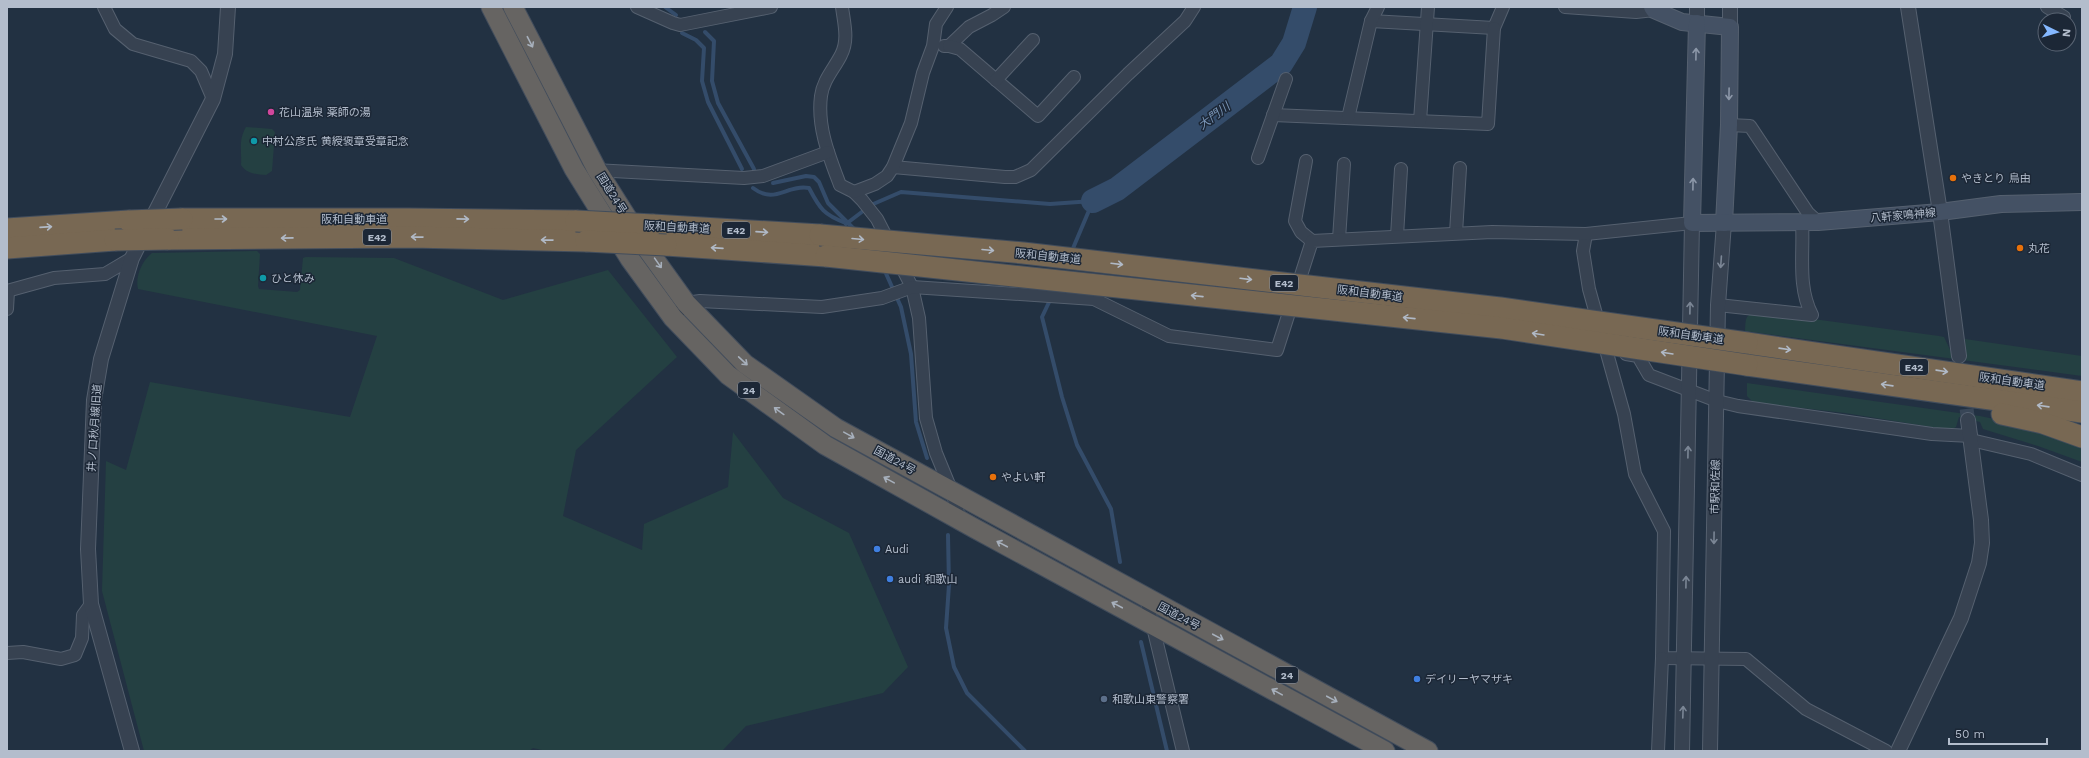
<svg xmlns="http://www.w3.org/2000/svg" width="2089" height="758" font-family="'Work Sans','Noto Sans JP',sans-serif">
<rect width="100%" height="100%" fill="#223142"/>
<g fill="#244042">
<path d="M246,127l26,2 3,3 -3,39 -6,4c-10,-1 -19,-1 -25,-10 1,-14 -3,-24 5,-38z"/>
<path d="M257,251l3,3 -2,32 1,3 38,3 3,-2 3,-32 3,-1 88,1 109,42 105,-30 69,87 -101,93 -13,66 79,34 2,-26 84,-37 5,-55 50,66 66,35 59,134 -25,26 -137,33 -24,25h-176l-13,-3 -4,3h-385l-42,-160 4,-130 20,9 24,-88 200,35 27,-81 -239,-47c-3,-13 4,-28 14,-36z"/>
<path d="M1761,312l178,24 5,1 8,17 14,3 -1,-18 117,17v20l-337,-45c1,-15 0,-17 16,-19z"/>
<path d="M1747,383l233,33 42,9 60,20v17l-44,-16 -55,-17 -3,-7 -21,-5 -3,10 -6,3 -105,-17 -87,-10 -6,-2 -5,-5z"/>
</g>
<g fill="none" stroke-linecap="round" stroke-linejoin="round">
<g stroke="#344c6a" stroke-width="4">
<path d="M665,7l11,8"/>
<path d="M705,32l9,9 -2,40 6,22 36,66"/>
<path d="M682,33l14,7 8,8 -2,33 6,21 34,67"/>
<path d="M773,183l33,-7 8,1 5,5 9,21 27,27"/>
<path d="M753,188c22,17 34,-4 56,0 11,21 15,27 37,35"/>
<path d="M846,224l25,-19 30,-13 149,12 43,-3 -22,52"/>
<path d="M884,269l17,38 10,47 5,68 11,36"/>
<path d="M1051,298l-9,19 20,80 15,48 34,64 9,53"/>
<path d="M948,535l1,50 -3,43 8,39 13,26 58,58"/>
<path d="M1141,642l26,109"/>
</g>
<path stroke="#344c6a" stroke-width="24" d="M1093,201l24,-12 164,-125 13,-21 11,-36"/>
<path stroke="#384657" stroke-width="14" stroke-dasharray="14 7" stroke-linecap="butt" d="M1964,388l4,32"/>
<defs>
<g id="minor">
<path d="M104,7l11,22 18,15 58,17 10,10 12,28"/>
<path d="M637,7l36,16 7,2 91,-18"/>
<path d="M842,7c2,16 7,33 -1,48 -7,14 -18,25 -20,41 -4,31 8,60 19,89l14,7 8,8 15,19 35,68 7,31 7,100 10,35 16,39 8,28"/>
<path d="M1565,7l71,5 18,-2"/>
<path d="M2047,7l17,10"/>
<path d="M1371,21l123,7 9,-21"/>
<path d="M944,46h5l20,-19 23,-12 12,-8"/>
<path d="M949,46l11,3 78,67 36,-39"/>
<path d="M996,80l37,-40"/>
<path d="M1273,115l215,9 6,-96"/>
<path d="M1348,118l23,-97 7,-14"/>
<path d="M1420,121l8,-114"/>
<path d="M1729,125l21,1 58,87 10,9"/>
<path d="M1258,158l28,-79"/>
<path d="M1306,161l-11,60 6,11 11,9"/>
<path d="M893,167l112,10h10l16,-7 97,-96 57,-53 9,-14"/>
<path d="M594,170l150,8 19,-2 65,-24"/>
<path d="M854,192l21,-8 12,-8 6,-9 18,-44 12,-50 10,-27 3,-22 11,-17"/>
<path d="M1456,233l4,-65"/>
<path d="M1586,234l-3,17 6,38 35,125 11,60 29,57 -2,127 84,1 60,50 80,42"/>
<path d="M1397,236l4,-67"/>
<path d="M1339,239l5,-75"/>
<path d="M7,291l47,-13 51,-4 27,-16"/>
<path d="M1718,305l94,10c-15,-29 -8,-62 -10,-93"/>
<path d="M7,309l1,-18"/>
<path d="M673,318l13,-15 14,-2 122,6 60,-9 30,-11 182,12 75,37 108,14 35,-109 180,-9 94,2 106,-11"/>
<path d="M1626,354l12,2 11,19 68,26 21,5 194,28 39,2"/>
<path d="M1971,440l60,14 51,21"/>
<path d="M1146,598l37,153"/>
<path d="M7,653l16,-1 38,7 14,-4 7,-17 1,-23 8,-11"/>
<path d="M1658,751l4,-93"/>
</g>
<g id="tertiary">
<path d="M1908,7l32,205 19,144"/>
<path d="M1697,23v-16"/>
<path d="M1730,27v-20"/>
<path d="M132,751l-41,-147 -3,-55 6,-149 7,-41 31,-101 81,-159 12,-45 3,-47"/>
<path d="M1682,751l10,-528"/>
<path d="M1710,751l8,-446 6,-82"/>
<path d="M1898,751l63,-133 18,-55 3,-20 -1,-23 -13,-100"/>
</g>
<g id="secondary">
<path d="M1652,7l2,3 28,12 48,5 -1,98 -5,98"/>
<path d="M1697,23l-5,200 126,-1 122,-10 61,-8 81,-2"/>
</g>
<g id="trunk">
<path d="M491,7l83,162 56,90 43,59 55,57 97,70 149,83 411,223"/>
<path d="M513,7l84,163 48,76 41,57 59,61 91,64 592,323"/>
</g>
<g id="motorway">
<path d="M182,219h227l167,2"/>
<path d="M653,225l167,10"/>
<path d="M7,229l122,-8"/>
<path d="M168,239l244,-2 174,4"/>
<path d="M666,245l160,11"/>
<path d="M7,248l108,-8"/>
<path d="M1747,343l335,49"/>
<path d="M1747,365l335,47"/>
<path d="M2002,414l41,9 39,14"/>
</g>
</defs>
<use href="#minor" stroke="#55606f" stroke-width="14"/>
<use href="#tertiary" stroke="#55606f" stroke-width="16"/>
<use href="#secondary" stroke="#55606f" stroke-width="18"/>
<use href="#trunk" stroke="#424d5c" stroke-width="21"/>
<use href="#motorway" stroke="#424d5c" stroke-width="23"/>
<use href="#minor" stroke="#374251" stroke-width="12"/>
<use href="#tertiary" stroke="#374251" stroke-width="14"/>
<use href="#secondary" stroke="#445164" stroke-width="16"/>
<use href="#trunk" stroke="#666462" stroke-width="19"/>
<use href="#motorway" stroke="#786853" stroke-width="21"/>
<defs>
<g id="motorway-bridge">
<path d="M129,221l53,-2"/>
<path d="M576,221l77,4"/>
<path d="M820,235l203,18 477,55 247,35"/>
<path d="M115,240l53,-1"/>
<path d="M586,241l80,4"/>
<path d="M826,256l676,72 245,37"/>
</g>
</defs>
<use href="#motorway-bridge" stroke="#424d5c" stroke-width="23" stroke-linecap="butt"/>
<use href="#motorway-bridge" stroke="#786853" stroke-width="21"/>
</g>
<defs><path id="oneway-shaft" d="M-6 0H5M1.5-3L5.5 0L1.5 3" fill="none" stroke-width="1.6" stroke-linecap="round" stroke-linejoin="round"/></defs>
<g stroke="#a7b0bc">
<use href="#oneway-shaft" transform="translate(530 42) rotate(63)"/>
<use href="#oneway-shaft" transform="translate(658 263) rotate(55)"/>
<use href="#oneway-shaft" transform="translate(743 361) rotate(43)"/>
<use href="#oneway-shaft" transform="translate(779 411) rotate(-144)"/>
<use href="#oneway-shaft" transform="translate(849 435) rotate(29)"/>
<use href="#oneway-shaft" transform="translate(889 480) rotate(-151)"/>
<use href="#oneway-shaft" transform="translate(1002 544) rotate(-152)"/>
<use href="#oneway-shaft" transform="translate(1117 605) rotate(-152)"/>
<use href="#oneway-shaft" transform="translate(1218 637) rotate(28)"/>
<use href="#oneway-shaft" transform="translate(1277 692) rotate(-151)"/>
<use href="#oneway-shaft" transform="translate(1332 699) rotate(28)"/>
</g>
<g stroke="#8c97a8">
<use href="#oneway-shaft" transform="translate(1696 54) rotate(-89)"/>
<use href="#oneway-shaft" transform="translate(1729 94) rotate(91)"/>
<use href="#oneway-shaft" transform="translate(1693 184) rotate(-89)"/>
</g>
<g stroke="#b0b9c6">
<use href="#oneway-shaft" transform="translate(221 219)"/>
<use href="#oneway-shaft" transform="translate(463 219) rotate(1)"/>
<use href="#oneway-shaft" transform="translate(46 227) rotate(-4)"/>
<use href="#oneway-shaft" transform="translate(762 232) rotate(4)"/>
<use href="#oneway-shaft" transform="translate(417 237) rotate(-179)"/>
<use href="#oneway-shaft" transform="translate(287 238) rotate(179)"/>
<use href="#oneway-shaft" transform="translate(858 239) rotate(5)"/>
<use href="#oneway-shaft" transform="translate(547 240) rotate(-179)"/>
<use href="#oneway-shaft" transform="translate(717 248) rotate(-176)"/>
<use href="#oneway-shaft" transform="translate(988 250) rotate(5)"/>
<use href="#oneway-shaft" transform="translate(1117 264) rotate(7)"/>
<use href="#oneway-shaft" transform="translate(1246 279) rotate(7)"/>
<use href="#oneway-shaft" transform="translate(1197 296) rotate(-174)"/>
<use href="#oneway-shaft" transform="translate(1409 318) rotate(-174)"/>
<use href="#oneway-shaft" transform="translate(1538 334) rotate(-171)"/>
<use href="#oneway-shaft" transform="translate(1785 349) rotate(8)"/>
<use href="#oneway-shaft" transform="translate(1667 353) rotate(-171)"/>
<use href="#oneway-shaft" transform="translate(1942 371) rotate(8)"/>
<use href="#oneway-shaft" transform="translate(1887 385) rotate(-172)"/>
<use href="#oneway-shaft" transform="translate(2043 406) rotate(-172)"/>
</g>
<g stroke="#7b8695">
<use href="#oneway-shaft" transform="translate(1721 262) rotate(94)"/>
<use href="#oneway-shaft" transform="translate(1690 308) rotate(-89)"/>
<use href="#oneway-shaft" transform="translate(1688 452) rotate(-89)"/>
<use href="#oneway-shaft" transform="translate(1714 538) rotate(91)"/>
<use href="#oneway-shaft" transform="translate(1686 582) rotate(-89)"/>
<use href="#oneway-shaft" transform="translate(1683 712) rotate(-88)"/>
</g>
<circle fill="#d1479c" stroke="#1c2736" stroke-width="1.5" cx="271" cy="112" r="4"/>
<g fill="#0f9aa8" stroke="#1c2736" stroke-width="1.5">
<circle cx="254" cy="141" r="4"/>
<circle cx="263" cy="278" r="4"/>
</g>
<g fill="#e8710a" stroke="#1c2736" stroke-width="1.5">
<circle cx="1953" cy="178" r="4"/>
<circle cx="2020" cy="248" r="4"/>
<circle cx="993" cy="477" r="4"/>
</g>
<g fill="#3f7fe0" stroke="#1c2736" stroke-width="1.5">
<circle cx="877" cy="549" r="4"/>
<circle cx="890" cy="579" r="4"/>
<circle cx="1417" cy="679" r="4"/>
</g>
<circle fill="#5c6f8a" stroke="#1c2736" stroke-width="1.5" cx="1104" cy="699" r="4"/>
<g text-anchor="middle" stroke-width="3" stroke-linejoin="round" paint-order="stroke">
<g fill="#1c2736" stroke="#86909f" stroke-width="1">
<rect x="722" y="222" width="28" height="16" rx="3"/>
<rect x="363" y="229" width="28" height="16" rx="3"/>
<rect x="1270" y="275" width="28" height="16" rx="3"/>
<rect x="1900" y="359" width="28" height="16" rx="3"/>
<rect x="738" y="382" width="22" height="16" rx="3"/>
<rect x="1276" y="667" width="22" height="16" rx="3"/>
</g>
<g font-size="10" font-weight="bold" fill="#b3bdcc">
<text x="736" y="234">E42</text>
<text x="377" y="241">E42</text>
<text x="1284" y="287">E42</text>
<text x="1914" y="371">E42</text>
<text x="749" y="394">24</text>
<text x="1287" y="679">24</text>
</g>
<g font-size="11" fill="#b3bdcc" stroke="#1c2736" text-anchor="start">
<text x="279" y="116">花山温泉 薬師の湯</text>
<text x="262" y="145">中村公彦氏 黄綬褒章受章記念</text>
<text x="1961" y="182">やきとり 鳥由</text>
<text x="2028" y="252">丸花</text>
<text x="271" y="282">ひと休み</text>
<text x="1001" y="481">やよい軒</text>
<text x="885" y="553">Audi</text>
<text x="898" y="583">audi 和歌山</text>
<text x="1425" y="683">デイリーヤマザキ</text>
<text x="1112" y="703">和歌山東警察署</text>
</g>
<g font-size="11" fill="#b3bdcc" stroke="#1c2736">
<text transform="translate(612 193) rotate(58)" y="4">国道24号</text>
<text transform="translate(1903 215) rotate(-5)" y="4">八軒家鳴神線</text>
<text x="354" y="223">阪和自動車道</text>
<text transform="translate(677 227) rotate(3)" y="4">阪和自動車道</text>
<text transform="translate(1048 256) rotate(6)" y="4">阪和自動車道</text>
<text transform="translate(1370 293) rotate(7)" y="4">阪和自動車道</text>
<text transform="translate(1691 335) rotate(8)" y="4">阪和自動車道</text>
<text transform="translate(2012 381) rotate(8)" y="4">阪和自動車道</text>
<text transform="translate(94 428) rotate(-86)" y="4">井ノ口秋月線旧道</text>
<text transform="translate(895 460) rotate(29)" y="4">国道24号</text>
<text transform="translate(1715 487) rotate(-89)" y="4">市駅和佐線</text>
<text transform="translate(1179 616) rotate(28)" y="4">国道24号</text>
</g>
<g font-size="12" font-style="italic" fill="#7894b6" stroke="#1c2736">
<text transform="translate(1214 116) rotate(-37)" y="4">大門川</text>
</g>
</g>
<rect width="2089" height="758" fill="none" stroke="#b3bdcc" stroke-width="16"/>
<g transform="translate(2057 32) rotate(95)"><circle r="19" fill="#1c2736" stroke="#586372"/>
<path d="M0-3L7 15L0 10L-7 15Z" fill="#85b8ff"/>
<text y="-6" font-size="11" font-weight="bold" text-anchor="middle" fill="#b3bdcc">N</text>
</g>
<path d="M1949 738v6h98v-6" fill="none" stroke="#b3bdcc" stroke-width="2"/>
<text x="1955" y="738" font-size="12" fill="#b3bdcc" stroke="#1c2736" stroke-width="3" paint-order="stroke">50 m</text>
</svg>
